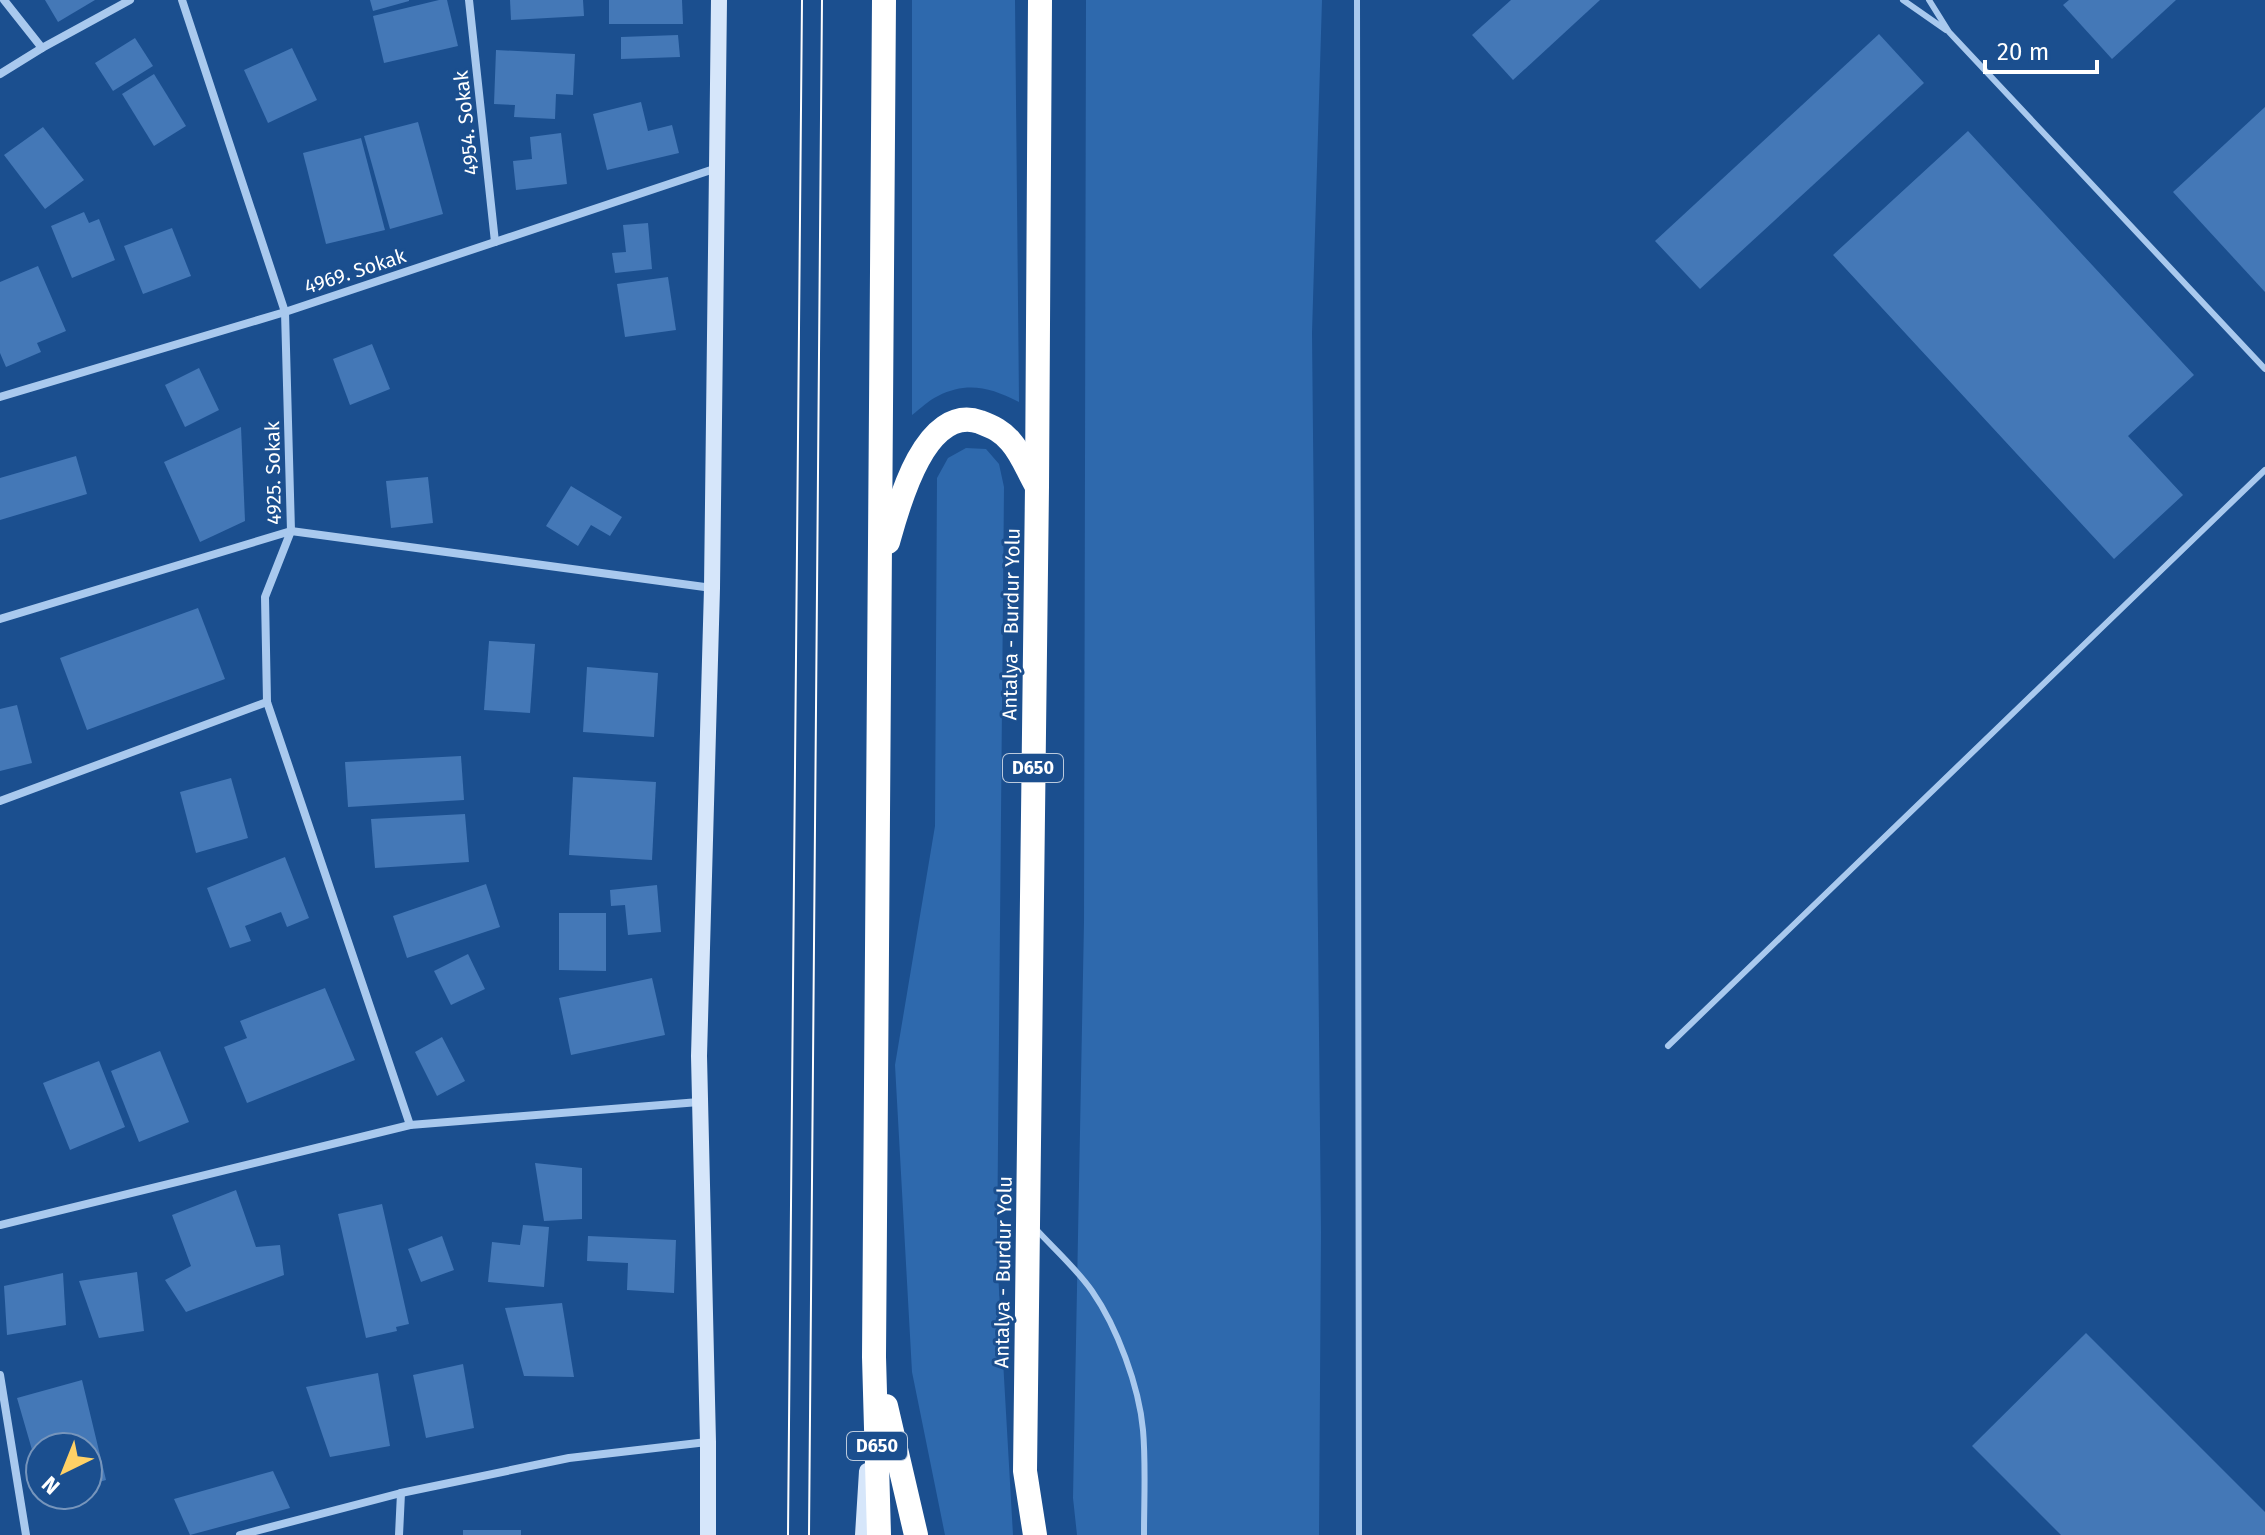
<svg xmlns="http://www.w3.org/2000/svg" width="2265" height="1535" font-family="'Fira Sans',sans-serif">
<rect width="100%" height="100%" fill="#1b4f8f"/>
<g fill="#2e69ad">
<path d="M912,0h103l4,402c-28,-14 -51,-21 -81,-6 -9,4 -18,13 -26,19z"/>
<path d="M1086,0h236l-10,333 9,899 -2,303h-242l-4,-37 11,-576z"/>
<path d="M966,448l20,1 13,15 5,23 -7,768 16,280h-68l-33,-163 -17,-307 40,-239 2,-348 11,-20z"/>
</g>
<g fill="#4478b7">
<path d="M45,0h50l-37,22z"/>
<path d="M370,0h39v1l-36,10z"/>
<path d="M439,0h8l11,46 -74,17 -11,-47z"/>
<path d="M510,0h73l1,16 -73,4z"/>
<path d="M609,0h73l1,24h-74z"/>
<path d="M1511,0h89l-87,80 -41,-45z"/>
<path d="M2069,0h107l-64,59 -49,-54z"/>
<path d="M1879,34l45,49 -224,206 -45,-48z"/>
<path d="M678,35l2,22 -59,2v-22z"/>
<path d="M135,38l18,28 -40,25 -18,-28z"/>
<path d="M292,48l25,52 -49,23 -24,-53z"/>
<path d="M496,50l79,4 -2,41 -17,-1 -1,25 -41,-2 1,-12 -21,-1z"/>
<path d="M154,74l32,52 -32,20 -32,-52z"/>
<path d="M641,102l7,29 24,-6 7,28 -72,17 -14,-56z"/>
<path d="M2265,107v185l-92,-100z"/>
<path d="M418,122l25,92 -53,15 -26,-93z"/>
<path d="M43,127l41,53 -39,29 -41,-54z"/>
<path d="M1968,131l226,244 -66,61 55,59 -69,64 -281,-304z"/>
<path d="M561,133l6,51 -51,6 -3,-29 19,-2 -2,-22z"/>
<path d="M361,138l24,92 -59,14 -23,-91z"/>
<path d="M84,212l5,11 10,-4 16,41 -43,18 -21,-52z"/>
<path d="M648,223l4,46 -37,4 -3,-20 14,-1 -3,-27z"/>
<path d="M172,228l19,48 -48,18 -19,-48z"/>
<path d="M38,266l28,65 -29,12 4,9 -35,15 -6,-14v-71z"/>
<path d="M668,277l8,53 -51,7 -8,-53z"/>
<path d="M372,344l18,45 -40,16 -17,-46z"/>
<path d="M199,368l20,42 -34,17 -20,-42z"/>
<path d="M241,427l4,94 -45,21 -36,-80z"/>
<path d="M76,456l11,38 -87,26v-42z"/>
<path d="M428,477l5,46 -42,5 -5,-47z"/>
<path d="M571,486l51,31 -12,19 -19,-11 -13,21 -32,-20z"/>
<path d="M198,608l27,71 -138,51 -27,-72z"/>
<path d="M489,641l46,3 -5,69 -46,-3z"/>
<path d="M587,667l71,6 -4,64 -71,-5z"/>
<path d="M17,705l15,58 -32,8v-62z"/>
<path d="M461,756l3,44 -116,7 -3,-45z"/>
<path d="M573,777l83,5 -4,78 -83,-5z"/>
<path d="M231,778l17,60 -52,15 -16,-61z"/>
<path d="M465,814l4,48 -94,6 -4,-49z"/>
<path d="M285,857l24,61 -22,9 -6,-15 -36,14 6,15 -21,7 -23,-60z"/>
<path d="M486,884l14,43 -93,31 -14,-42z"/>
<path d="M657,885l4,47 -33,3 -3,-30 -14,1 -1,-16z"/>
<path d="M559,913h47v58l-47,-1z"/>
<path d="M468,954l17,35 -34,16 -17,-34z"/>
<path d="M652,978l13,57 -94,20 -12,-57z"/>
<path d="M325,988l30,72 -108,43 -23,-56 23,-9 -7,-17z"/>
<path d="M442,1037l23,44 -28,15 -22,-44z"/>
<path d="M160,1051l29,71 -50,20 -28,-71z"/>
<path d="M99,1061l26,66 -55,23 -27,-67z"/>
<path d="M535,1163l47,5v51l-38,2z"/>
<path d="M236,1190l20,57 24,-2 4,30 -98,37 -21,-32 26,-14 -19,-51z"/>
<path d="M382,1204l27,120 -13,3 1,4 -31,7 -28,-124z"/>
<path d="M523,1225l26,2 -5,60 -56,-5 4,-40 28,3z"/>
<path d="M442,1236l12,34 -33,12 -13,-33z"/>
<path d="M588,1236l88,4 -2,53 -47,-3 1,-27 -41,-2z"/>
<path d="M137,1272l7,59 -45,7 -20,-57z"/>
<path d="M63,1273l3,52 -59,10 -3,-49z"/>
<path d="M562,1303l12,74 -50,-1 -19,-68z"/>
<path d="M2086,1333l179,179v23h-204l-89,-89z"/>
<path d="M463,1364l11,64 -48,10 -13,-63z"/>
<path d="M378,1373l12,73 -60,11 -24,-70z"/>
<path d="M82,1380l24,100 -18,5v-38h-48l-1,27 -22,-76z"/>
<path d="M273,1471l17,37 -100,27 -16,-36z"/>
<rect x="463" y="1530" width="58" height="5"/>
</g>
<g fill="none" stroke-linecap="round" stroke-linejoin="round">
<g stroke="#a9c9ee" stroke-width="6">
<path d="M1357,0l2,1535"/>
<path d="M1903,0l43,30"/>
<path d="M1929,0l20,32 316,337"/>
<path d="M1668,1046l597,-576"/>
<path d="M1034,1227c19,21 42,41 58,64 25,36 47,95 51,139 3,34 1,70 1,105"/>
</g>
<g stroke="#a9c9ee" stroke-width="8">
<path d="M4,0l38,48"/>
<path d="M182,0l103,312 6,219 -26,66 2,105 143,423"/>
<path d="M469,0l26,242"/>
<path d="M0,74l42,-26 88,-48"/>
<path d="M0,397l285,-85 432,-144"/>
<path d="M0,619l291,-88 421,57"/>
<path d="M0,801l267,-99"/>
<path d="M0,1225l410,-100 289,-23"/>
<path d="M0,1375l26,160"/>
<path d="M240,1535l161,-42 168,-35 138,-16"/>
<path d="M399,1535l2,-42"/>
</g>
<g stroke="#d6e6fa" stroke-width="16">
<path d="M708,1535v-93l-9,-386 13,-468 7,-588"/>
<path d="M863,1535l4,-64"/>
</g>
<g stroke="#fff" stroke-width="24">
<path d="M888,542c10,-36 37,-139 92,-120 13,5 22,9 31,20 10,11 17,29 25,43"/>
<path d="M886,1406l30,129"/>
<path d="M879,1535l-5,-178 10,-1357"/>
<path d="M1035,1535l-10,-64 12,-984 3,-487"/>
</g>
<g stroke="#fff" stroke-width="2">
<path d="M788,1535l14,-1535"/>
<path d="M809,1535l13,-1535"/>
</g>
</g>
<g text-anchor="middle" stroke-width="6" stroke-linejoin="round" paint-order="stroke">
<g fill="#1b4f8f" stroke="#bbcadd" stroke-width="2">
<rect x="1003" y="754" width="60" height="28" rx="6"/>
<rect x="847" y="1432" width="60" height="28" rx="6"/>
</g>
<g font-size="18" font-weight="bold" fill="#fff">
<text x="1033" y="774">D650</text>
<text x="877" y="1452">D650</text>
</g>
<g font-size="20" fill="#fff" stroke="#1b4f8f">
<text transform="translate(466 123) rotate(-96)" y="7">4954. Sokak</text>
<text transform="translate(355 271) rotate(-18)" y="7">4969. Sokak</text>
<text transform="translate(273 473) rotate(-91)" y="7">4925. Sokak</text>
<text transform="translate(1011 624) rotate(-89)" y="7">Antalya - Burdur Yolu</text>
<text transform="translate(1003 1272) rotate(-89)" y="7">Antalya - Burdur Yolu</text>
</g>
</g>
<g transform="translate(64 1471) rotate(223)"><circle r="38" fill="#1b4f8f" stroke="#7695bc" stroke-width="2"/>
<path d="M0-6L14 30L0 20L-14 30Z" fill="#ffd166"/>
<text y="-12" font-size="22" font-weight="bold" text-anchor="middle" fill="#ffffff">N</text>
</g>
<path d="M1985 60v12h112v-12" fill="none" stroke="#ffffff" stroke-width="4"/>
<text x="1997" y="60" font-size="24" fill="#ffffff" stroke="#1b4f8f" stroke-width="6" paint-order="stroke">20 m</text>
</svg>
